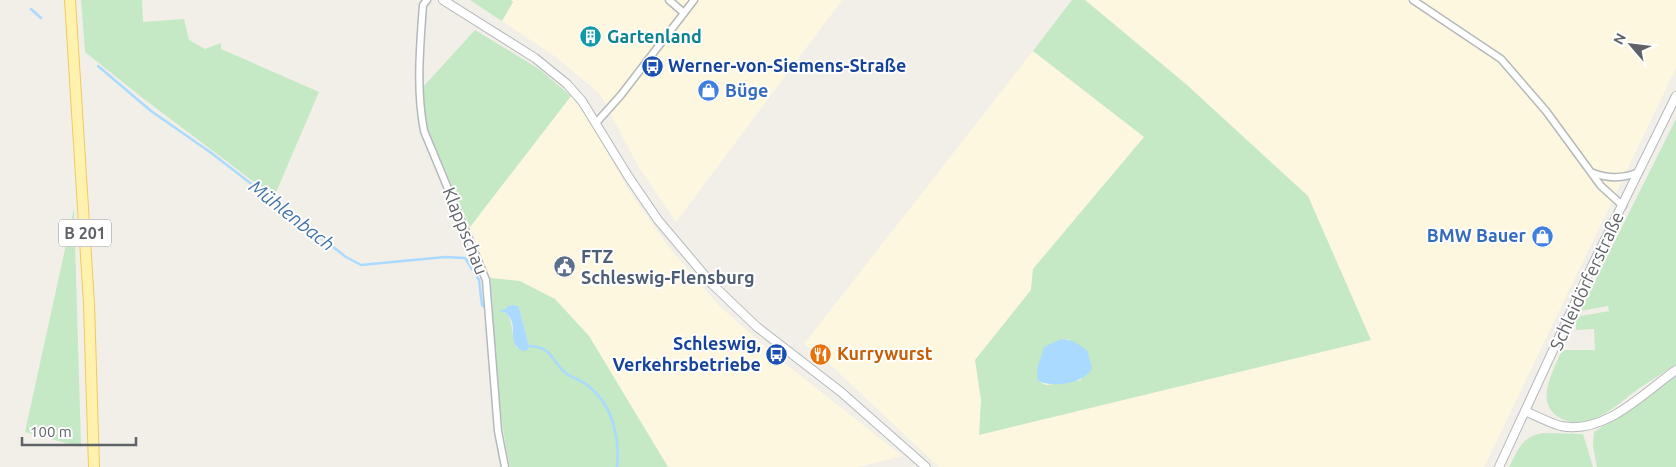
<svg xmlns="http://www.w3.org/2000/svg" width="1676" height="467" font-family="Ubuntu,sans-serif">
<rect width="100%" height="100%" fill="#f1efe8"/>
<g fill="#fef7e0">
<path d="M511,0h331l-166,222 -38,-56 -38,-72 -44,-37 -54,-36 11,-19z"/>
<path d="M1085,0h591v68l-192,399h-545l-104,-98 -31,-25 229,-293 112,86 -112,132 -2,21 -55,69 96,-51 115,-223z"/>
<path d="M571,96l21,28 34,62 42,60 50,59 60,53 124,98 -45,11h-189l-79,-131 -69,-55 -30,-3 -20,-51z"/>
</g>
<g fill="#c5e8c5" fill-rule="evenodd">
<path d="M81,0h61l1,22 41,-3 5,21 16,9 16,-6v6l98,43 -45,105 -130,-98 -59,-47z"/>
<path d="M470,0h41l2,2 -11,19z"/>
<path d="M1072,0h13l102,85 121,111 63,144 -392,95 2,-35 -6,-40 56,-70 2,-21 111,-132 -111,-86zM1067,339l20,11 -6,30 -35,5 -8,-4z"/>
<path d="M475,30l64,39 32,27 -101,131 -42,-96 -5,-19v-25z"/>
<path d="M1676,119v245c-13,9 -26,17 -38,25 -21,16 -50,44 -78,29 -27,-15 -6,-48 2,-68h33l-1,-21 -18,1v-13l33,-6 -1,-5 -28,5z"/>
<path d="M74,208l7,239 -56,-15z"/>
<path d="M490,278l30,3 35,18 34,37 79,131h-158c-9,-42 -13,-84 -16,-127 -1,-21 -1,-41 -4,-62zM520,311l9,35 -12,2c-7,-12 -2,-25 -11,-35z"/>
<path d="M1676,376v91h-79l-4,-21 1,-14 35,-22z"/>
<path d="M1544,433l39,1 10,33h-84c10,-19 13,-31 35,-34z"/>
</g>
<g fill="#aadaff">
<path d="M512,305l6,1 2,5 9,35 -1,4 -5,1c-14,-7 -8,-17 -11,-29 -2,-5 -5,-8 -8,-11l3,-4z"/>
<path d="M1061,339l12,2 14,9 5,18c-8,16 -39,20 -54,13l-1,-11 7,-23z"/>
</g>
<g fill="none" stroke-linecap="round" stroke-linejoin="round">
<g stroke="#aadaff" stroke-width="2.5">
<path d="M31,9l10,9"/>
<path d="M98,66l53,45 59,41 136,105 15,8 84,-8 20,1 14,22 3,25 4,3"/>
<path d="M501,311h3"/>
<path d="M529,346c25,1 22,16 38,28 6,4 14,6 20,11 25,18 33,52 30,82"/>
</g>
<defs>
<g id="minor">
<path d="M427,0l-4,5c-3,41 -7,85 1,126l62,149 12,151 7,36"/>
<path d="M669,0l15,13"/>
<path d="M1413,0l88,59 45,52 55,75 22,20"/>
<path d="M596,123l25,-28 73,-95"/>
<path d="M1593,173c16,6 30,6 46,-1"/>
</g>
<g id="tertiary">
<path d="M443,0l92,58 32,26 15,17 46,75 30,44 54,64 45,43 84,65 85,75"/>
<path d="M1525,411c12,5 24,12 36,15 44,9 82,-33 115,-56"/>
<path d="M1499,467l94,-203 83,-168"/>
</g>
<path id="primary" d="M70,0l19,304 5,163"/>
</defs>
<use href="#minor" stroke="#b5b8bc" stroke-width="9"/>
<use href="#tertiary" stroke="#b5b8bc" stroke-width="10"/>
<use href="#primary" stroke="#f2c960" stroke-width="12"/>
<use href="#minor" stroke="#fff" stroke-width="6"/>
<use href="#tertiary" stroke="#fff" stroke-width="8"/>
<use href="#primary" stroke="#fff2af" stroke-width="10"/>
</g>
<defs>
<symbol id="building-disc" viewBox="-11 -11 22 22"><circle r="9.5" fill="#0f9aa8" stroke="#fff"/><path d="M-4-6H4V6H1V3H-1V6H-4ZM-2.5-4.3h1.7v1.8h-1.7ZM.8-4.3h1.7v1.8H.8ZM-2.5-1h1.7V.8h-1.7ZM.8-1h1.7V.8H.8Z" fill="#fff"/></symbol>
<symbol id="bus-disc" viewBox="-11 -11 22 22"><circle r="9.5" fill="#1a4fb4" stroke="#fff"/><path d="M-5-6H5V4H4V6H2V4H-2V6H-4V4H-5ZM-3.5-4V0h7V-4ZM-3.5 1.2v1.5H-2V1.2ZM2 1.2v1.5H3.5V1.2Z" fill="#fff"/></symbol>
<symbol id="shop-disc" viewBox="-11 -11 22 22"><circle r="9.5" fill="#3f7fe0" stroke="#fff"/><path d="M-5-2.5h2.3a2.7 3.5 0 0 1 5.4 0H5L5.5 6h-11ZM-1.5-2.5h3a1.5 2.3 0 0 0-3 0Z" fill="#fff"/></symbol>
<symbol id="civic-disc" viewBox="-11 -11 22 22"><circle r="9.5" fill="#5c6f8a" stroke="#fff"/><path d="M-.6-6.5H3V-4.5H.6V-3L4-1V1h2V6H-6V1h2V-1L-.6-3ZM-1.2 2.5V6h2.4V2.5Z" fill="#fff"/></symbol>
<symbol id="restaurant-disc" viewBox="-11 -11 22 22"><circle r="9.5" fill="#e8710a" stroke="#fff"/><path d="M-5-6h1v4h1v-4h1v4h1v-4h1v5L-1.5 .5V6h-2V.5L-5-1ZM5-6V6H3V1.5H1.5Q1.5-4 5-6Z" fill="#fff"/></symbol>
</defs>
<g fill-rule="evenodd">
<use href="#building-disc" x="578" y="24" width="25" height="25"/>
<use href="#bus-disc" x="640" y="54" width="25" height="25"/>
<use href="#shop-disc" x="696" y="78" width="25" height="25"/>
<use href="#shop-disc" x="1530" y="224" width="25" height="25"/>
<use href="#civic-disc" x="552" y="254" width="25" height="25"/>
<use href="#bus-disc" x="764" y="342" width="25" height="25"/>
<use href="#restaurant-disc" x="808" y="342" width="25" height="25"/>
</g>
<g text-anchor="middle" stroke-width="4" stroke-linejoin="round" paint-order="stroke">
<rect fill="#fff" stroke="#8f9295" stroke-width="1" x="59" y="219.5" width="52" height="27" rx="4"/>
<g font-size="16" font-weight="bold" fill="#5f6368">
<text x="85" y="239">B 201</text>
</g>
<g font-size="18" font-weight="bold" fill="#0d838f" stroke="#fff" text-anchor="start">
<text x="607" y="43">Gartenland</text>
</g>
<g font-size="18" font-weight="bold" fill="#164399" stroke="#fff" text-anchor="start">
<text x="668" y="72">Werner-von-Siemens-Straße</text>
<text x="761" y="350" text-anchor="end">Schleswig,<tspan x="761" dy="21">Verkehrsbetriebe</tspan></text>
</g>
<g font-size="18" font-weight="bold" fill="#366cbe" stroke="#fff" text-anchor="start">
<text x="725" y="97">Büge</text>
<text x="1526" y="242" text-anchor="end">BMW Bauer</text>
</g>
<g font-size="18" fill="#5f6368" stroke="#fff">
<text transform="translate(465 231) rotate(68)" y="6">Klappschau</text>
<text transform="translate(1587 281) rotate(-65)" y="6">Schleidörferstraße</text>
</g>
<g font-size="18" font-weight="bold" fill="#4e5e75" stroke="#fff" text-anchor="start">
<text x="581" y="263">FTZ<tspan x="581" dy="21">Schleswig-Flensburg</tspan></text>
</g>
<g font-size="18" font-weight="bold" fill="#c56008" stroke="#fff" text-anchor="start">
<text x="837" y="360">Kurrywurst</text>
</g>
<g font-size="19" font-style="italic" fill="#4174aa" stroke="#fff">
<text transform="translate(292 215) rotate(38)" y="7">Mühlenbach</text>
</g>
</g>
<g transform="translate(1631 45) rotate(298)" stroke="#ffffff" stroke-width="4" paint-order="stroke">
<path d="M0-4L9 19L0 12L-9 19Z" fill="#5f6368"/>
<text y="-8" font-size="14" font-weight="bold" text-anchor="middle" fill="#5f6368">N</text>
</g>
<path d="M22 437v8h114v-8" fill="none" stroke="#5f6368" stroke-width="2.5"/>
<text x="30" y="437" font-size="15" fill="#5f6368" stroke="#ffffff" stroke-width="4" paint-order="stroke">100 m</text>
</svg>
